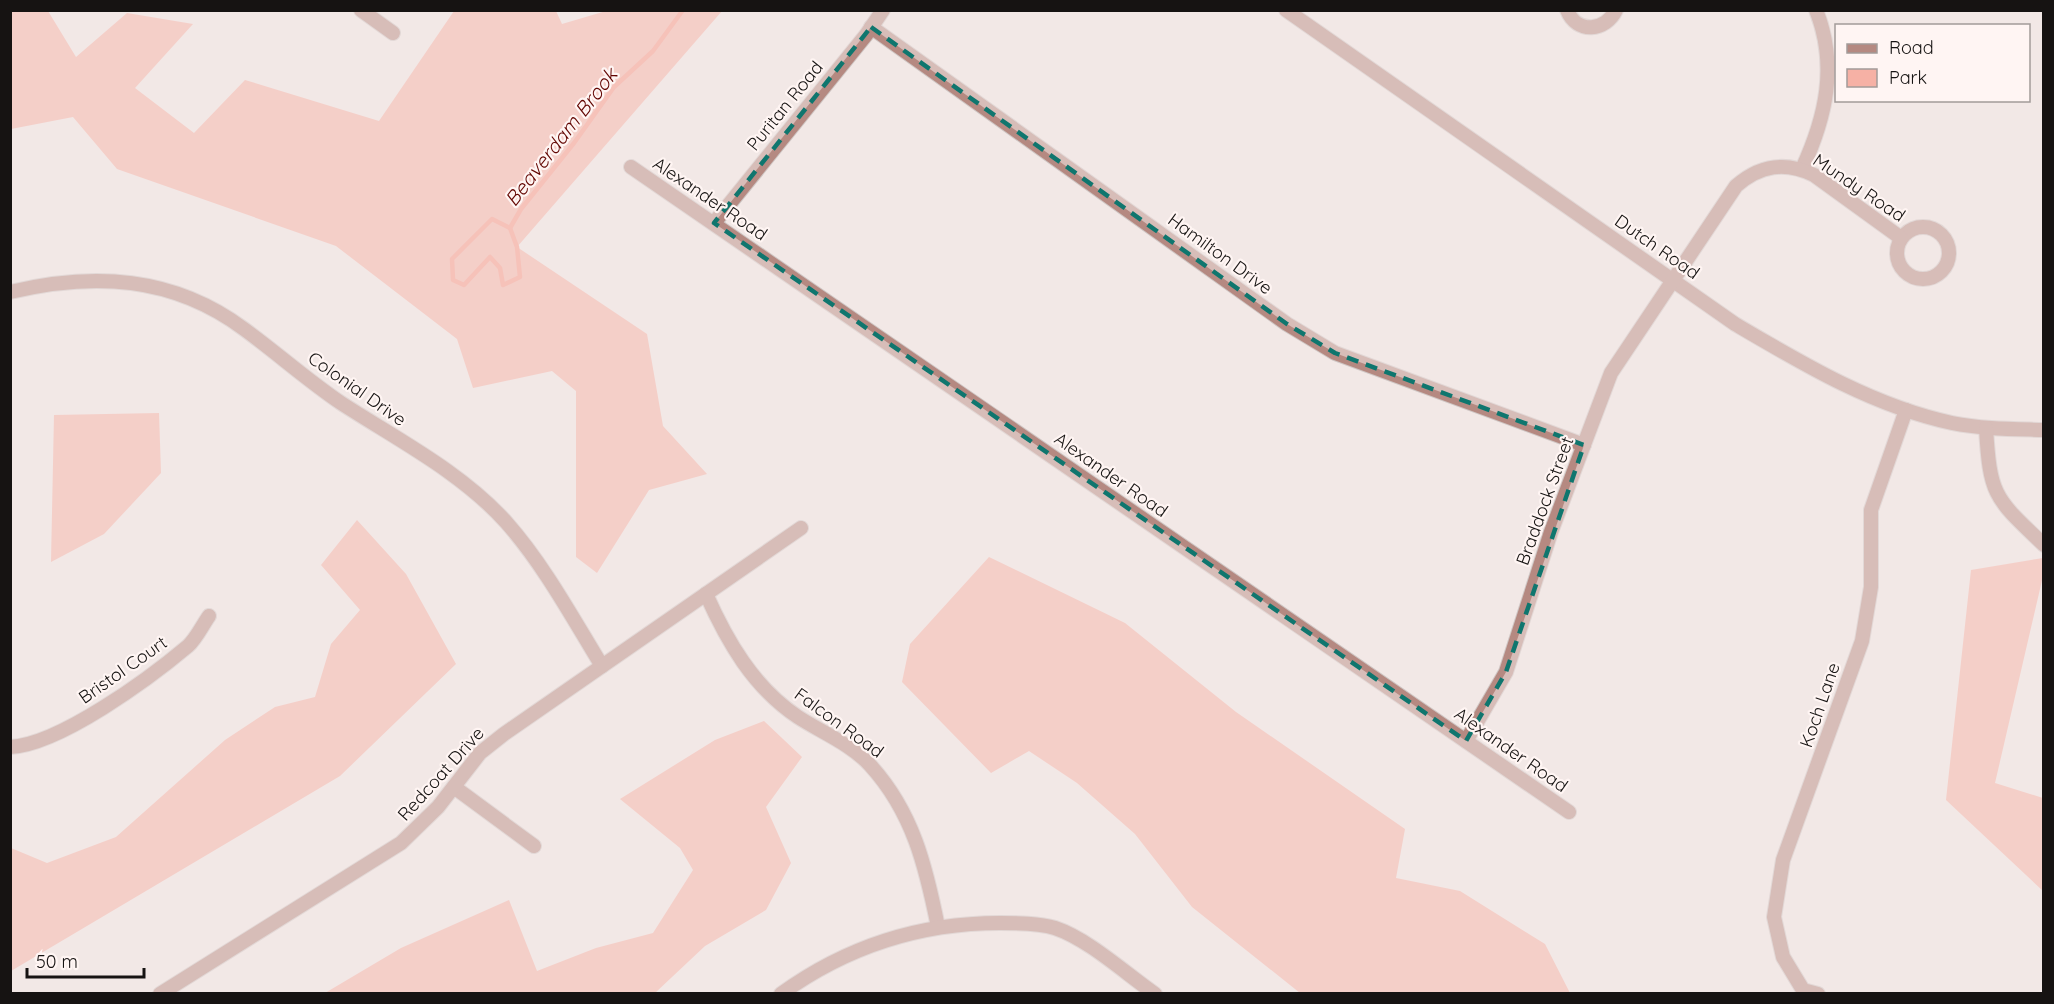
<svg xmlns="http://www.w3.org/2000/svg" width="2054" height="1004" font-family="Quicksand,sans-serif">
<rect width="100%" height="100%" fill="#f2e8e6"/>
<g fill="#f6b1a5">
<path d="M11,10l37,1 28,46 51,-44 66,11 -58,64 59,45 51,-53 134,41 75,-110h102l6,13 44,-13h116l-205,236 130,87 16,92 44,48 -58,16 -52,83 -21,-16v-166l-24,-20 -79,17 -16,-49 -121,-93 -219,-77 -44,-52 -62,12z"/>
<path d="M159,413l2,60 -57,61 -53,28 3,-147z"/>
<path d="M357,520l49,54 50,90 -116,112 -329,195v-123l36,15 69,-26 109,-97 50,-33 40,-10 16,-53 29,-34 -39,-45z"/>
<path d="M989,557l136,66 111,89 169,117 -9,49 64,13 85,53 25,49h-270l-108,-86 -57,-73 -58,-51 -48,-32 -38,22 -89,-91 8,-38z"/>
<path d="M2043,558v18l-48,207 48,15v93l-97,-91 25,-230z"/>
<path d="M764,721l38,36 -36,50 25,56 -25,47 -61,36 -50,47h-330l76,-45 108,-48 28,71 59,-23 57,-15 40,-63 -13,-22 -60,-49 95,-59z"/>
</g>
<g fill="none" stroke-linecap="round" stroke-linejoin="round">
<g stroke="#fa9584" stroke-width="4.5">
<path d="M492,219l18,9 7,19 3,30 -17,8 -3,-17 -10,-11 -26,28 -11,-5 -1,-21z"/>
<path d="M510,228l11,-19 53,-66 40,-56 39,-36 30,-41"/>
</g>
<defs>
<g id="street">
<path d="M361,10l32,23"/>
<path d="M1286,10l449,314c68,40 138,82 217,99 30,6 61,6 92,7"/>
<path d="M1567,10c10,25 39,21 49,0"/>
<path d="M871,27l416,297 48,29 249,92"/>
<path d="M631,167l938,645"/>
<path d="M1802,169c24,-52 36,-104 14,-159"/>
<path d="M714,223l152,-188 17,-25"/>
<circle cx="1923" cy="253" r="26"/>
<path d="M10,292c83,-20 163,-16 234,37 33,24 63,51 97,74 57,37 120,69 165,119 38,43 66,95 96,144"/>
<path d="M1986,428c4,69 9,70 58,117"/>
<path d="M706,594c21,47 47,93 92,123 23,15 53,27 72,48 43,47 56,102 68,162"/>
<path d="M1466,741l40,-69 45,-140 60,-159 125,-187c24,-21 49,-25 78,-11l87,63"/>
<path d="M10,747c49,-2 140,-69 178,-101 8,-7 14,-20 21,-30"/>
<path d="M454,787l80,59"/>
<path d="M160,994l241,-151 37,-36 42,-54 24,-19 297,-206"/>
<path d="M781,994c65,-47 139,-71 219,-71 17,0 39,0 55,5 33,11 70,45 100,66"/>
<path d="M1818,994l-15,-4 -20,-33 -9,-40 9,-57 79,-219 9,-54v-77l35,-100"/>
</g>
</defs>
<use href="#street" stroke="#cfc6c4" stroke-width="16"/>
<use href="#street" stroke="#b58981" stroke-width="14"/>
</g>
<path d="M0 0H2054V1004H0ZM871,27l416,297 48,29 249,92 -78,227 -40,69 -752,-518z" fill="#f2e8e6" fill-opacity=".55" fill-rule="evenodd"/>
<path fill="none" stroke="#0f766e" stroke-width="4.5" stroke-dasharray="12 8" stroke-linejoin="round" d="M871,27l416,297 48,29 249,92 -78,227 -40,69 -752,-518z"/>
<g text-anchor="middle" stroke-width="4.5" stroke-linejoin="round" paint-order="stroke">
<g font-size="18" fill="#161312" stroke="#fff5f3">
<text transform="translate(785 106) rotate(-51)" y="6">Puritan Road</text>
<text transform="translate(1859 188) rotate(34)" y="6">Mundy Road</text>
<text transform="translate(710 199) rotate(34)" y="6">Alexander Road</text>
<text transform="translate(1657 247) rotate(35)" y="6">Dutch Road</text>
<text transform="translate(1220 254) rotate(36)" y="6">Hamilton Drive</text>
<text transform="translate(357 389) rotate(35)" y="6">Colonial Drive</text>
<text transform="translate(1111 475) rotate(35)" y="6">Alexander Road</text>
<text transform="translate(1545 501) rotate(-70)" y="6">Braddock Street</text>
<text transform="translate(123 670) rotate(-35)" y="6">Bristol Court</text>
<text transform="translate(1820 705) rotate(-71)" y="6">Koch Lane</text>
<text transform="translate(839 723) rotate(36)" y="6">Falcon Road</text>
<text transform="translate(1511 750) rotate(35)" y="6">Alexander Road</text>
<text transform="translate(441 774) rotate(-48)" y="6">Redcoat Drive</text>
</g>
<g font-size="20" font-style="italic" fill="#620501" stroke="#fff5f3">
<text transform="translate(561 137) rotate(-52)" y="7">Beaverdam Brook</text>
</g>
</g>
<rect width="2054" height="1004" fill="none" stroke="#161312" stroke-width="24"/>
<rect x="1835" y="24" width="195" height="78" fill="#fff5f3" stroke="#a29b99" stroke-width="1.5"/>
<rect x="1847" y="44" width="30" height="9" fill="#b58981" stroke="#a29b99" stroke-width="1.5"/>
<text x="1889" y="54" font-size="18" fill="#161312">Road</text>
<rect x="1847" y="69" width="30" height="18" fill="#f6b1a5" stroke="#a29b99" stroke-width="1.5"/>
<text x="1889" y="84" font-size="18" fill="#161312">Park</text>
<path d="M27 968v9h117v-9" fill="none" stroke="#161312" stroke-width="3"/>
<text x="36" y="968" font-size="18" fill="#161312" stroke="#fff5f3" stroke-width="4.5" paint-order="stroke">50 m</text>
</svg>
